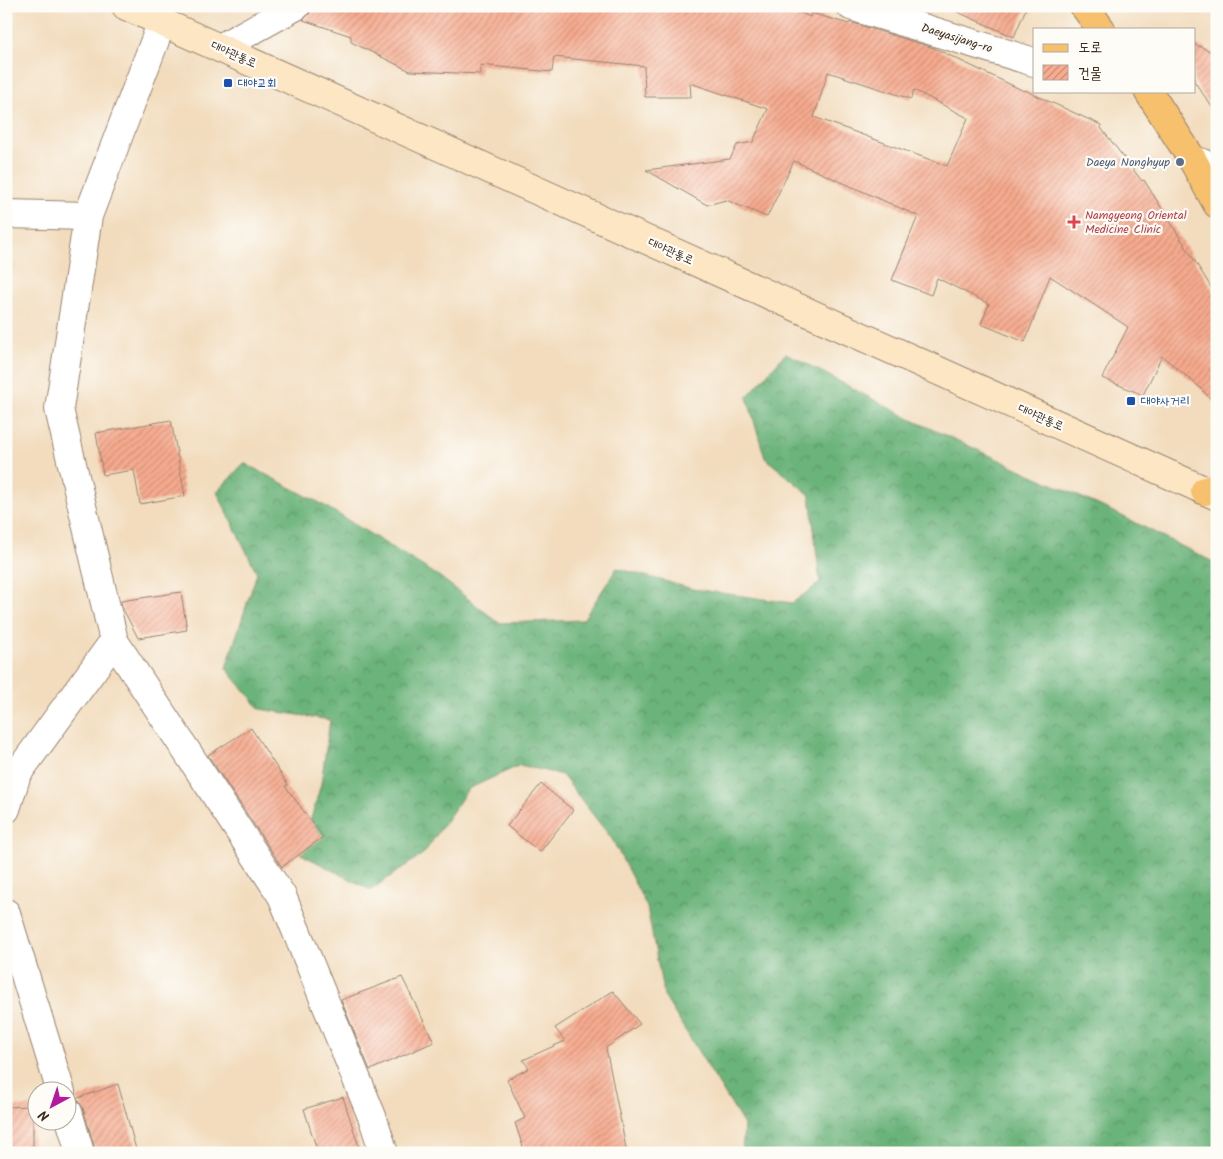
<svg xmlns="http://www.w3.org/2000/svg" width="1223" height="1159" font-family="Kalam,'Poor Story',sans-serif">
<defs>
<pattern id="forest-crowns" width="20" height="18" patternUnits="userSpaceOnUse" patternTransform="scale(1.25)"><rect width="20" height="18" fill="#6bb37a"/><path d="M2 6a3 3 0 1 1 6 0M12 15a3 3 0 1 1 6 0" fill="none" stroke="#599263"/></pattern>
<pattern id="building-hatch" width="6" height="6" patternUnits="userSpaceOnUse" patternTransform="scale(1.25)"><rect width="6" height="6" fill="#f7ab8f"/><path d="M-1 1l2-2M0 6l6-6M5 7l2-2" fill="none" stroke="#c98b74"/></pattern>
</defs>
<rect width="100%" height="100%" fill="#fdfcf7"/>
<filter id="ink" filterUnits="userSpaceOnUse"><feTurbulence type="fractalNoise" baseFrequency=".02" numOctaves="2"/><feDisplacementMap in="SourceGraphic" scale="10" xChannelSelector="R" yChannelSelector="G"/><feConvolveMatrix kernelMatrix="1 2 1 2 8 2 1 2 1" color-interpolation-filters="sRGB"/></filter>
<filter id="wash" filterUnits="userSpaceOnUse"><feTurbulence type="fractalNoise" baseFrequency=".0096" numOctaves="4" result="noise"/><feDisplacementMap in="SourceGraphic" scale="20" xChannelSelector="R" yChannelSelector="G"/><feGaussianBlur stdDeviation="1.12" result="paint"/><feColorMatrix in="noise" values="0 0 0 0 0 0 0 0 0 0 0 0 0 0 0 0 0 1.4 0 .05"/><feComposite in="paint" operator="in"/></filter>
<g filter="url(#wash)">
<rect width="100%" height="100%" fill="#f2dcbd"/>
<path fill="url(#forest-crowns)" stroke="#536e4c" d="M786,353l124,66 210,96 97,49v589h-475l2,-28 -80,-129 -17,-89 -35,-68 -50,-64 -42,-10 -52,24 -44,64 -53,37 -70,-36 20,-70 9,-64 -70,-11 -34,-41 31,-95 -40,-81 27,-29 76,40 120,74 59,46 84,-3 34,-52 76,21 99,14 28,-20 -10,-88 -45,-37 -18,-61z"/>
<g id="blocks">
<g fill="url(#building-hatch)" fill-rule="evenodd">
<path d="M312,6h473l25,11 1,-4 38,11 1,-2 84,26 90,43 1,-1 10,5 66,30v3l41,53 2,-1 72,115 1,2v108l-20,-20 -35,-29 -19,39 -41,-17 26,-51 -78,-51 -25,66 -44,-18 8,-20 -52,-26 -6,17 -39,-15 26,-64 -124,-55 -27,56 -41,-17 -19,5 -61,-35 84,-11 7,-14 16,-3 15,-33 -78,-26 1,14h-46l-1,-31 -90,-9 -2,15 -72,-7v9l-70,-3 -59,-29v-6l-48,-16 6,-6zM828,72l83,27 3,-9 54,28 -21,48 -133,-49z"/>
<path d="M944,6h83l-13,31z"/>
<path d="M1194,44l23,10v60l-23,-33z"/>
<path d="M171,420l14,76 -45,8 -6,-34 -31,5 -7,-42z"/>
<path d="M181,592l6,38 -49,8 -16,-31 -1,-6z"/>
<path d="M251,728l37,57 -3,1 38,51 -41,30 -74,-112z"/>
<path d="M541,784l32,26 -33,42 -33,-26z"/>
<path d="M402,977l32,65 -64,28 -29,-70z"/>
<path d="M613,991l27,33 -34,24 21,105h-102l-10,-30 10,-5 -18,-38 22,-12 -6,-8 42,-19 -10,-13z"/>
<path d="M118,1084l19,69h-42v-4l-12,-41 -4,-7 -4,-2z"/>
<path d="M343,1097l18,56h-43l-14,-44z"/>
<path d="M33,1106v43h-27v-42z"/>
</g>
</g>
</g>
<g filter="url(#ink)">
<use href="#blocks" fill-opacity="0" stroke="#96836e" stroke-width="1"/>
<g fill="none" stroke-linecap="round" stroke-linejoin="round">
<defs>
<g id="street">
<path d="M851,6l183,56"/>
<path d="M162,22l-74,194 -29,193 55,232 168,255 91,223 11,34"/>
<path d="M220,48l76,-42"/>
<path d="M1192,159l25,10"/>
<path d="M6,214l82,2"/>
<path d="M6,809l11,-35 97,-133"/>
<path d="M6,913l55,179"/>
<path d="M68,1112l12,41"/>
</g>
<path id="secondary" d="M126,6l1091,490"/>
<g id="primary">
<path d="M1084,6l17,23"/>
<path d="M1148,91l44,68 25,45"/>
<path d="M1205,491l12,-3"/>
</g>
</defs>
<use href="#street" stroke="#96836e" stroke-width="30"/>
<use href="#secondary" stroke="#96836e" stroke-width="30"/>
<use href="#primary" stroke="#96836e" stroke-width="30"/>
<use href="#street" stroke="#fff" stroke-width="28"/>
<use href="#secondary" stroke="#fce6c4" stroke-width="28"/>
<use href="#primary" stroke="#f7c06c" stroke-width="28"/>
</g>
</g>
<g fill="#1a4fb4" stroke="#fdfcf7" stroke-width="2">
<rect x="223" y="78" width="10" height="10" rx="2.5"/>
<rect x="1126" y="396" width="10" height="10" rx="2.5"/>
</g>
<circle fill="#5c6f8a" stroke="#fdfcf7" stroke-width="2" cx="1180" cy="162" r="5"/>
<path fill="#e0444e" stroke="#fdfcf7" stroke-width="2" d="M1071.5 214.5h5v5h5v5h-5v5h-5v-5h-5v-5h5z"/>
<g text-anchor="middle" stroke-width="4.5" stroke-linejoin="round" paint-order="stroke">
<g font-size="12" fill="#3b2a1e" stroke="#fdfcf7">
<text transform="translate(957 38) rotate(17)" y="4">Daeyasijang-ro</text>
<text transform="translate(234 54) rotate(24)" y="4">대야관통로</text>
<text transform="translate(671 251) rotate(24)" y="4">대야관통로</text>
<text transform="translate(1041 417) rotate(24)" y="4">대야관통로</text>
</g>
<g font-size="12" fill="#164399" stroke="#fdfcf7" text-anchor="start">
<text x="238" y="87">대야교회</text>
<text x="1141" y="405">대야사거리</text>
</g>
<g font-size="12" fill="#4e5e75" stroke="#fdfcf7" text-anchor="end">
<text x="1170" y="166">Daeya Nonghyup</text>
</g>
<g font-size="12" fill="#be3a42" stroke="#fdfcf7" text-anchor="start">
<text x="1085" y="219">Namgyeong Oriental<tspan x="1085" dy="14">Medicine Clinic</tspan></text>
</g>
</g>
<rect width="1223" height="1159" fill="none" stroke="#fdfcf7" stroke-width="25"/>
<rect x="1033" y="28" width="162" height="65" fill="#fdfcf7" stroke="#afa8a0"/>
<rect x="1043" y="44" width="25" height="8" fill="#f7c06c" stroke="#afa8a0"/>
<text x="1078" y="52" font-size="15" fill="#3b2a1e">도로</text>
<rect x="1043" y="65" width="25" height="15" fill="url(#building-hatch)" stroke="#afa8a0"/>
<text x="1078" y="78" font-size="15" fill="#3b2a1e">건물</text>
<g transform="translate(52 1106) rotate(220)"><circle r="24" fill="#fdfcf7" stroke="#afa8a0"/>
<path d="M0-4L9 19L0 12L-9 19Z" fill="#b5179e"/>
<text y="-8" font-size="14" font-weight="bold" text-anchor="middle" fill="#3b2a1e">N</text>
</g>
</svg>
